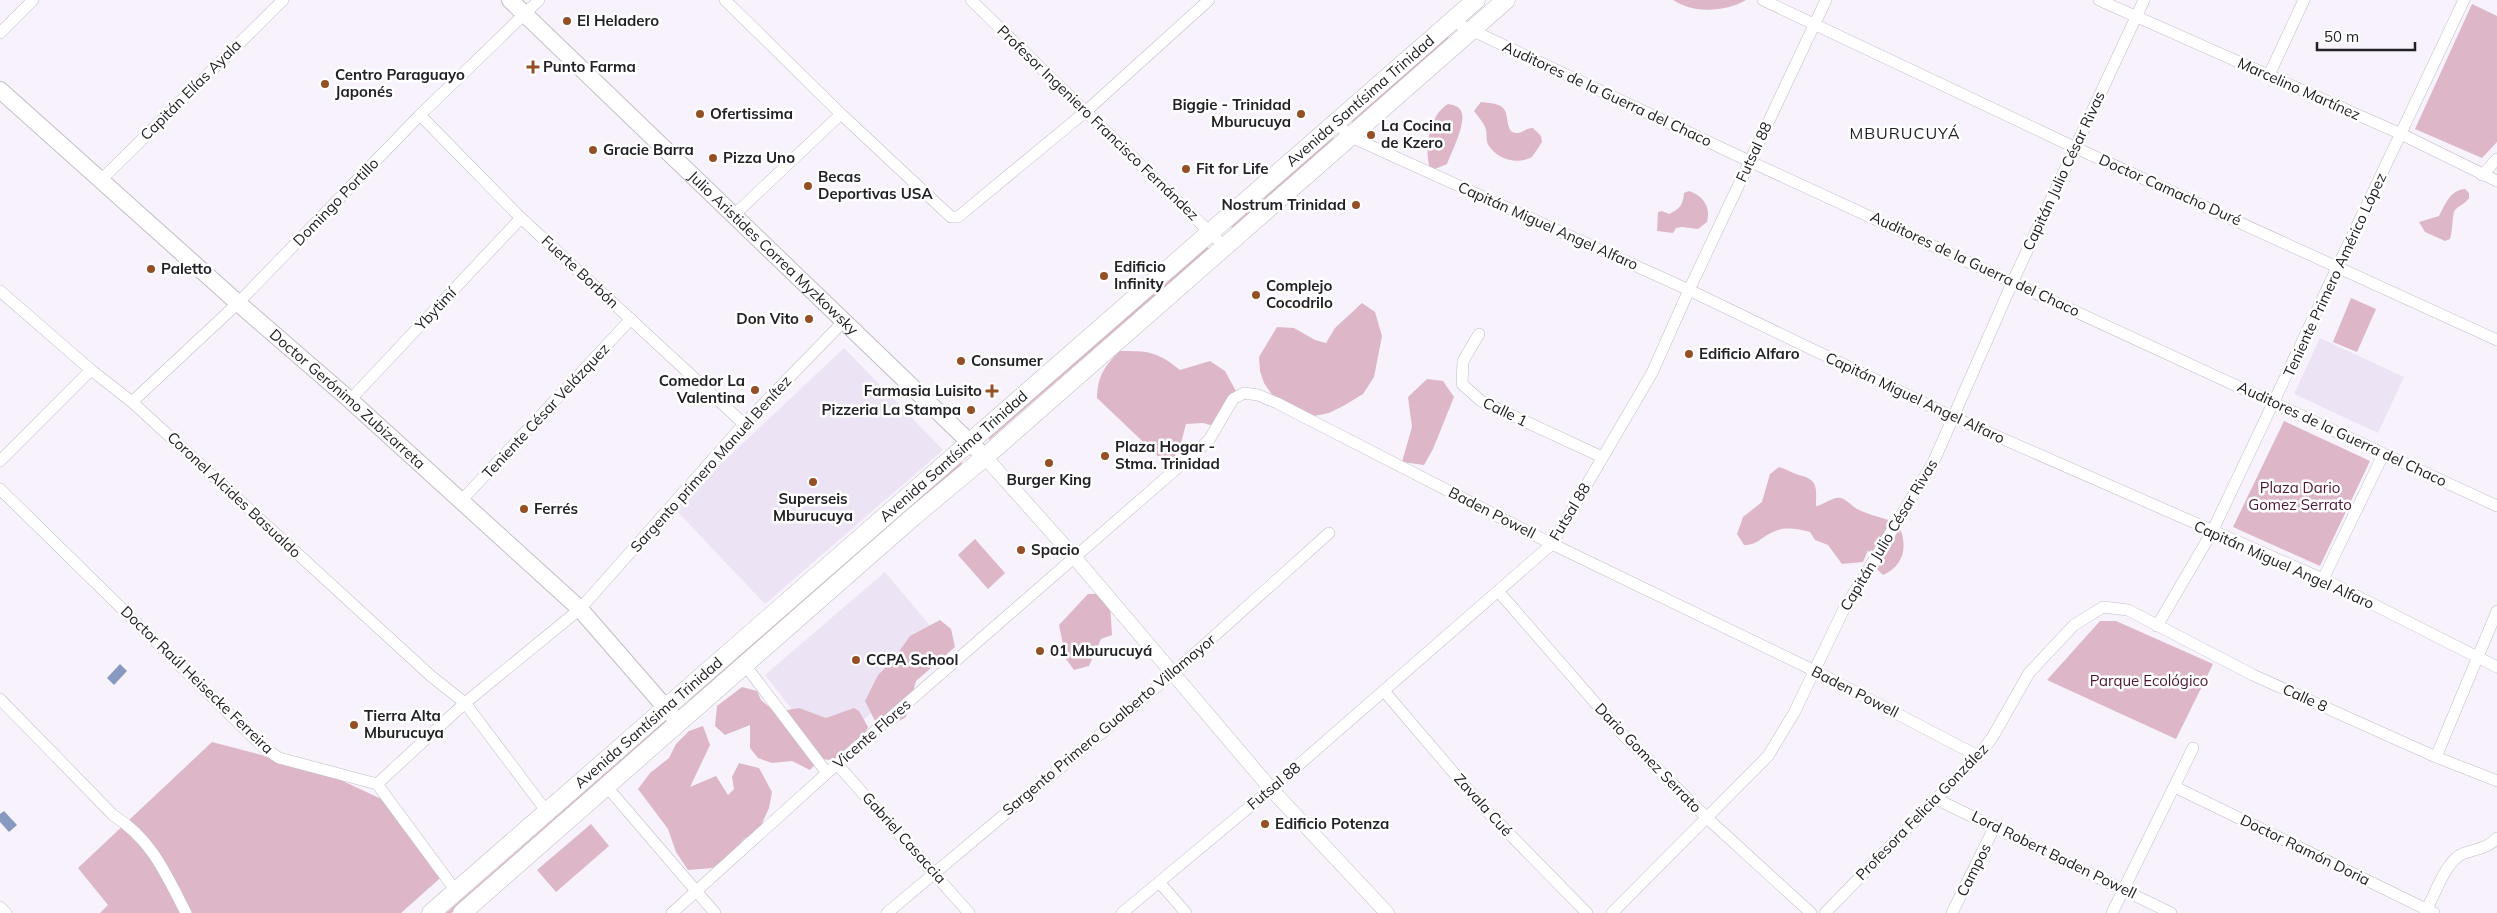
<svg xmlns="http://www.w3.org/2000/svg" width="2497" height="913" font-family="Mulish,sans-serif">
<rect width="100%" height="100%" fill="#f7f2fc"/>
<g fill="#ece4f5">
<path d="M2320,338l84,39 -26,56 -84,-39z"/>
<path d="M844,348l99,102 -178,154 -91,-96z"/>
<path d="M885,572l62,74 -121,107 -61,-78z"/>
</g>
<g fill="#ddb7c8">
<path d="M1673,0h73c-21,12 -52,14 -73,0z"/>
<path d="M2472,4l25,12v126l-15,16 -67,-29z"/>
<path d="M1447,36l2,2 -95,84h-3z"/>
<path d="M1481,102c7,1 17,1 22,6 7,6 1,26 15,25 5,-1 9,-5 15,-5l8,8 1,6 -10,15c-14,8 -34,3 -43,-11 -4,-5 -1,-13 -4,-19 -2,-5 -8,-12 -11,-16z"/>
<path d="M1448,104c5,1 11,2 13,7 6,11 -9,40 -14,53l-12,5 -5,-1c-6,-19 -1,-53 18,-64z"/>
<path d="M1333,137l1,3 -101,88 -2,-1z"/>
<path d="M2465,189l4,4v5c-4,6 -9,7 -14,12 -3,3 -2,21 -5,29l-5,2 -20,-9 -6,-10 20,-6c6,-11 11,-26 26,-27z"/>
<path d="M1689,191c15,5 22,17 18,31l-9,7 -16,-2 -6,1 -3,5 -16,-2 1,-19 4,-1 7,3c11,-5 14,-9 15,-21z"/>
<path d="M1206,246l3,3 -220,191v-2z"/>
<path d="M2351,298l25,11 -19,43 -24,-10z"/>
<path d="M1362,303l13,9 7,24 -8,41 -11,17 -18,11 -16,8 -20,4 -32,-15 -13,-19 -4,-12 -1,-14 18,-30 17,1 21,12 11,3 9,-15z"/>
<path d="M1119,351c29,0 38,0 61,19l30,-9 15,10 12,22 -19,34 -15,-4 -17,1 -6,23 -5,10 -17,-1 -61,-58c1,-23 7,-30 22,-47z"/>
<path d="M1427,379l16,2 11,16 -21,52 -9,16 -22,-3 10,-35 -4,-30z"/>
<path d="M2284,421l86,40 -50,105 -87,-39z"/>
<path d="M961,462l2,3 -274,236 1,-2z"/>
<path d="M1779,467c7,2 13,6 20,8 20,5 17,13 17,31 8,-1 17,-10 25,-8 5,1 11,8 16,11 11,6 25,8 36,13 6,3 7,7 9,12 5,19 -2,33 -19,41l-6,-6 -9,-19 -5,12 -21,2 -14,-19 -13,-5 -5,-8c-12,-3 -26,-6 -37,0 -12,5 -15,13 -29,13l-7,-11 6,-17 19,-15 8,-28z"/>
<path d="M975,539l30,34 -17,16 -30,-34z"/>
<path d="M1088,594h12l10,10 2,31 -11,4 -12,27 -15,4 -8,-11 -7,-34z"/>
<path d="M940,620l11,9 4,18 -39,34 -10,36 -14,8h-15l-12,-24 13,-26 15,-15 17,-24z"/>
<path d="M2100,621h16l97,43 -37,75 -129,-59z"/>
<path d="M742,687l15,4 4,9 14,12 24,-4 27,10 28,-10 5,3 9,16 -6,13 -21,21 -21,-2 -10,11 -18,-9 -20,2 -14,-5 -8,-10v-23l-25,10 -10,-9 2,-20z"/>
<path d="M665,721l3,2 -217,190h-5z"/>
<path d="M703,726l7,19 -20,42 26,-11 12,19 6,-6 -2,-12 7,-14 20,5 13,24 -3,16 -10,22 -15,9 -21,24 -11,5 -24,2 -12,-18 -8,-23 -30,-40 12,-16 19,-15 7,-14 13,-13z"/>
<path d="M212,742l107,28 71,33 57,69 -46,41h-301l8,-8 -30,-37z"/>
<path d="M591,824l18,22 -53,46 -19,-22z"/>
</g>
<g fill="#8799c1">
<path d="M120,664l7,7 -13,14 -7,-7z"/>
<path d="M4,811l13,14 -8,7 -9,-10v-8z"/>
</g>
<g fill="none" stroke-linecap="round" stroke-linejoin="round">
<defs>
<g id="minor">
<path d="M725,0l116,114 110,103h7l127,-105 124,-112"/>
<path d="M971,0l254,247"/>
<path d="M1763,0l313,148 421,192"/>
<path d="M2099,0l302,134 96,47"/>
<path d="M1452,21l297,140 748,345"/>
<path d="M0,33l33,-33"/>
<path d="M2269,75l35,-75"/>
<path d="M420,115l101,103 223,206"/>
<path d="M1337,123l14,14 338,153 264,127 370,162 174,88"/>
<path d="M2482,175l15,-16"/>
<path d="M100,181l183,-181"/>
<path d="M734,215l107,-101"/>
<path d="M0,291l91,79 41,32 299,274 34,27 82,109"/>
<path d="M1479,334l-16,27 -1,23 19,17 121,56"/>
<path d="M350,400l171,-182"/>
<path d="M132,402l106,-99 182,-188 119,-115"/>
<path d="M0,461l91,-91"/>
<path d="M0,489l263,258 16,11 98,26 88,-81 115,-94 164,-185 101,-104"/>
<path d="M460,502l171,-183"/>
<path d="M2323,579l60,-124"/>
<path d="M1498,591l126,145 83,82 104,95"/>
<path d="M2157,626l55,-94 252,-532"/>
<path d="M745,665l82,108"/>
<path d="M1384,691l98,115 105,107"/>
<path d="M0,699l113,116c39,25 52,57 73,98"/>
<path d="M2436,757l61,-146"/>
<path d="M837,764l132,149"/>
<path d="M377,784l79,107"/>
<path d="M607,787l108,126"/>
<path d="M2175,787l259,126"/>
<path d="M1936,799l235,114"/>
<path d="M1159,882l27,31"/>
<path d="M0,907l6,6"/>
<path d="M672,913l165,-149 354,-308 18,-16 24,-41 11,-6 14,2 19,8 275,141 261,126 165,86"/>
<path d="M887,913l285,-239 157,-141"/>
<path d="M1122,913l149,-124 281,-245 100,-171 37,-83 137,-290"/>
<path d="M1612,913l156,-157 26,-43 50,-104 89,-146 80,-182 131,-281"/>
<path d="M1825,913l153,-157 14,-18 37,-65 45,-48 29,-18 25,3 125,65 183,82 61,24"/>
<path d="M1952,913l43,-87"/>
<path d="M2112,913l81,-165"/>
<path d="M2425,913c9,-16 20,-51 37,-59 13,-5 25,-5 35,-16"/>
</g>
<path id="tertiary" d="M985,457l90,101 196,231 116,124"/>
<g id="secondary">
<path id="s1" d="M510,0l475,457"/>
<path id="s2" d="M0,90l238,213 112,97 230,209 99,114"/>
</g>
<g id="primary">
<path id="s3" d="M431,913l1045,-913"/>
<path d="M462,913l451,-396 72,-60 521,-457"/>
</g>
</defs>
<use href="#minor" stroke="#c2bdc6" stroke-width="12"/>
<use href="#tertiary" stroke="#c2bdc6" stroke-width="15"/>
<use href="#secondary" stroke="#c2bdc6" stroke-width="18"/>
<use href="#primary" stroke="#c2bdc6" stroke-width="19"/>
<use href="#minor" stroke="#fff" stroke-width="11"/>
<use href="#tertiary" stroke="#fff" stroke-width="14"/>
<use href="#secondary" stroke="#fff" stroke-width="16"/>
<use href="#primary" stroke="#fff" stroke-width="18"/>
</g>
<g fill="#945024" stroke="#fff" stroke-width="2">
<circle cx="567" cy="21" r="5"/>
<path d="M530.5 59.5h5v5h5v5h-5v5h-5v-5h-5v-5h5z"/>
<circle cx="325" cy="84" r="5"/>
<circle cx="700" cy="114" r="5"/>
<circle cx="1301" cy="114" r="5"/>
<circle cx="1371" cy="135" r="5"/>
<circle cx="593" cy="150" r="5"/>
<circle cx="713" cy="158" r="5"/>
<circle cx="1186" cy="169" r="5"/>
<circle cx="808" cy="186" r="5"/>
<circle cx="1356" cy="205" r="5"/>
<circle cx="151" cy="269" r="5"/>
<circle cx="1104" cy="276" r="5"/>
<circle cx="1256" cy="295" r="5"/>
<circle cx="809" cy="319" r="5"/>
<circle cx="1689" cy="354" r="5"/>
<circle cx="961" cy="361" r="5"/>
<circle cx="755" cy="390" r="5"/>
<path d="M989.5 383.5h5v5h5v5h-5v5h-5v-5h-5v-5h5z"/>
<circle cx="971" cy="410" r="5"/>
<circle cx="1105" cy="456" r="5"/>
<circle cx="1049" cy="463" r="5"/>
<circle cx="813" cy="482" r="5"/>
<circle cx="524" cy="509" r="5"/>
<circle cx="1021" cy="550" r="5"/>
<circle cx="1040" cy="651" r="5"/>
<circle cx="856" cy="660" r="5"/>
<circle cx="354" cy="725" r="5"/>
<circle cx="1265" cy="824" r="5"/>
</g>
<g text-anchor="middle" stroke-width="5" stroke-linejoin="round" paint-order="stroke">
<g font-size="15" font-weight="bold" fill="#232125" stroke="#fff" text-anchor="start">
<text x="577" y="26">El Heladero</text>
<text x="543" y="72">Punto Farma</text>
<text x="335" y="80">Centro Paraguayo<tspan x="335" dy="17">Japonés</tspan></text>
<text x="1291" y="110" text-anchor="end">Biggie - Trinidad<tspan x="1291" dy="17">Mburucuya</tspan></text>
<text x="710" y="119">Ofertissima</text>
<text x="1381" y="131">La Cocina<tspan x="1381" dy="17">de Kzero</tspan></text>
<text x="603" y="155">Gracie Barra</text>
<text x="723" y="163">Pizza Uno</text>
<text x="1196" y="174">Fit for Life</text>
<text x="818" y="182">Becas<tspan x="818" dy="17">Deportivas USA</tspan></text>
<text x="1346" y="210" text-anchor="end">Nostrum Trinidad</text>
<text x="1114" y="272">Edificio<tspan x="1114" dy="17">Infinity</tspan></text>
<text x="161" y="274">Paletto</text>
<text x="1266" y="291">Complejo<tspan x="1266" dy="17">Cocodrilo</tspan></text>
<text x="799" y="324" text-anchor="end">Don Vito</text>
<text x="1699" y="359">Edificio Alfaro</text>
<text x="971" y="366">Consumer</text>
<text x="745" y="386" text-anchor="end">Comedor La<tspan x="745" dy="17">Valentina</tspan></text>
<text x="982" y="396" text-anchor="end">Farmasia Luisito</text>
<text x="961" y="415" text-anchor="end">Pizzeria La Stampa</text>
<text x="1115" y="452">Plaza Hogar -<tspan x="1115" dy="17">Stma. Trinidad</tspan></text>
<text x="1049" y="485" text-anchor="middle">Burger King</text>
<text x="813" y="504" text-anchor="middle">Superseis<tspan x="813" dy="17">Mburucuya</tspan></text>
<text x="534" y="514">Ferrés</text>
<text x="1031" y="555">Spacio</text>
<text x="1050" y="656">01 Mburucuyá</text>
<text x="866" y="665">CCPA School</text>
<text x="364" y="721">Tierra Alta<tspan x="364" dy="17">Mburucuya</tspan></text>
<text x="1275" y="829">Edificio Potenza</text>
</g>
<g font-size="15" fill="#232125" stroke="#fff">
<text transform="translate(2299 89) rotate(24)" y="5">Marcelino Martínez</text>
<text transform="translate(191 90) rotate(-45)" y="5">Capitán Elías Ayala</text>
<text transform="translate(1607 94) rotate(25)" y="5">Auditores de la Guerra del Chaco</text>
<text dy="5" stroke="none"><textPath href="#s3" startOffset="1234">Avenida Santísima Trinidad</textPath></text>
<text transform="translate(1098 123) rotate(44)" y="5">Profesor Ingeniero Francisco Fernández</text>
<text transform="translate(1754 152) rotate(-65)" y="5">Futsal 88</text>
<text transform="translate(2064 171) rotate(-65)" y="5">Capitán Julio César Rivas</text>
<text transform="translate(2170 190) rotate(24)" y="5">Doctor Camacho Duré</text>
<text transform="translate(336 202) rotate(-46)" y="5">Domingo Portillo</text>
<text transform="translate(1548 226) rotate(24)" y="5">Capitán Miguel Angel Alfaro</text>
<text dy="5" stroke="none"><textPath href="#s1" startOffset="365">Julio Aristides Correa Myzkowsky</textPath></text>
<text transform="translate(1975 264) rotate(25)" y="5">Auditores de la Guerra del Chaco</text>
<text transform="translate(580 272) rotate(43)" y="5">Fuerte Borbón</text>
<text transform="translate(2335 275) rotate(-65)" y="5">Teniente Primero Américo López</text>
<text transform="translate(436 309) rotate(-47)" y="5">Ybytimí</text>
<text transform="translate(1915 398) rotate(25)" y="5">Capitán Miguel Angel Alfaro</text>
<text dy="5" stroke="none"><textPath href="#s2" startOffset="465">Doctor Gerónimo Zubizarreta</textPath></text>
<text transform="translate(546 411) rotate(-47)" y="5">Teniente César Velázquez</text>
<text transform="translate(1505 412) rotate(26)" y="5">Calle 1</text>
<text transform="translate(2342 434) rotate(25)" y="5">Auditores de la Guerra del Chaco</text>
<text dy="5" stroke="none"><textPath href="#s3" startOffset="694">Avenida Santísima Trinidad</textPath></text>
<text transform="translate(711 464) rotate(-48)" y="5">Sargento primero Manuel Benítez</text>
<text transform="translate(234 495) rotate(43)" y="5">Coronel Alcides Basualdo</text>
<text transform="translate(1570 512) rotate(-59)" y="5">Futsal 88</text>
<text transform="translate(1492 513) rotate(27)" y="5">Baden Powell</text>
<text transform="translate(1889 535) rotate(-59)" y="5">Capitán Julio César Rivas</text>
<text transform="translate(2284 565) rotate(24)" y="5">Capitán Miguel Angel Alfaro</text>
<text transform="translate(197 680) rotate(44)" y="5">Doctor Raúl Heisecke Ferreira</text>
<text transform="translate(1855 692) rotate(27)" y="5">Baden Powell</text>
<text transform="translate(2305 698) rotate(24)" y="5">Calle 8</text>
<text dy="5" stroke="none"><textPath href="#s3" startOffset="289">Avenida Santísima Trinidad</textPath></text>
<text transform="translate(1109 725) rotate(-40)" y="5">Sargento Primero Gualberto Villamayor</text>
<text transform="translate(872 734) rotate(-41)" y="5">Vicente Flores</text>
<text transform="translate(1648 758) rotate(46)" y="5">Dario Gomez Serrato</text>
<text transform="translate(1274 786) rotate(-40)" y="5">Futsal 88</text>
<text transform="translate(1483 805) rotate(48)" y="5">Zavala Cué</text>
<text transform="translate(1922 812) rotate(-46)" y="5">Profesora Felicia González</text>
<text transform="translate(904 838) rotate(48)" y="5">Gabriel Casaccia</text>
<text transform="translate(2305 850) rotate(26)" y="5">Doctor Ramón Doria</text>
<text transform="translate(2054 855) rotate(26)" y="5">Lord Robert Baden Powell</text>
<text transform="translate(1974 870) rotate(-63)" y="5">Campos</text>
</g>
<g font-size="15" fill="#4e1536" stroke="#fff">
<text x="2300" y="493">Plaza Dario<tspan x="2300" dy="17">Gomez Serrato</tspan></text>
<text x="2149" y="686">Parque Ecológico</text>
</g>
<g font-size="16" letter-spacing="1" fill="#232125" stroke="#fff">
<text x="1905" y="139">MBURUCUYÁ</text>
</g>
</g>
<path d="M2317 42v8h98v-8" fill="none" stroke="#232125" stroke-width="2.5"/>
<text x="2324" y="42" font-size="15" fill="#232125" stroke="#ffffff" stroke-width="4" paint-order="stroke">50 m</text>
</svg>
